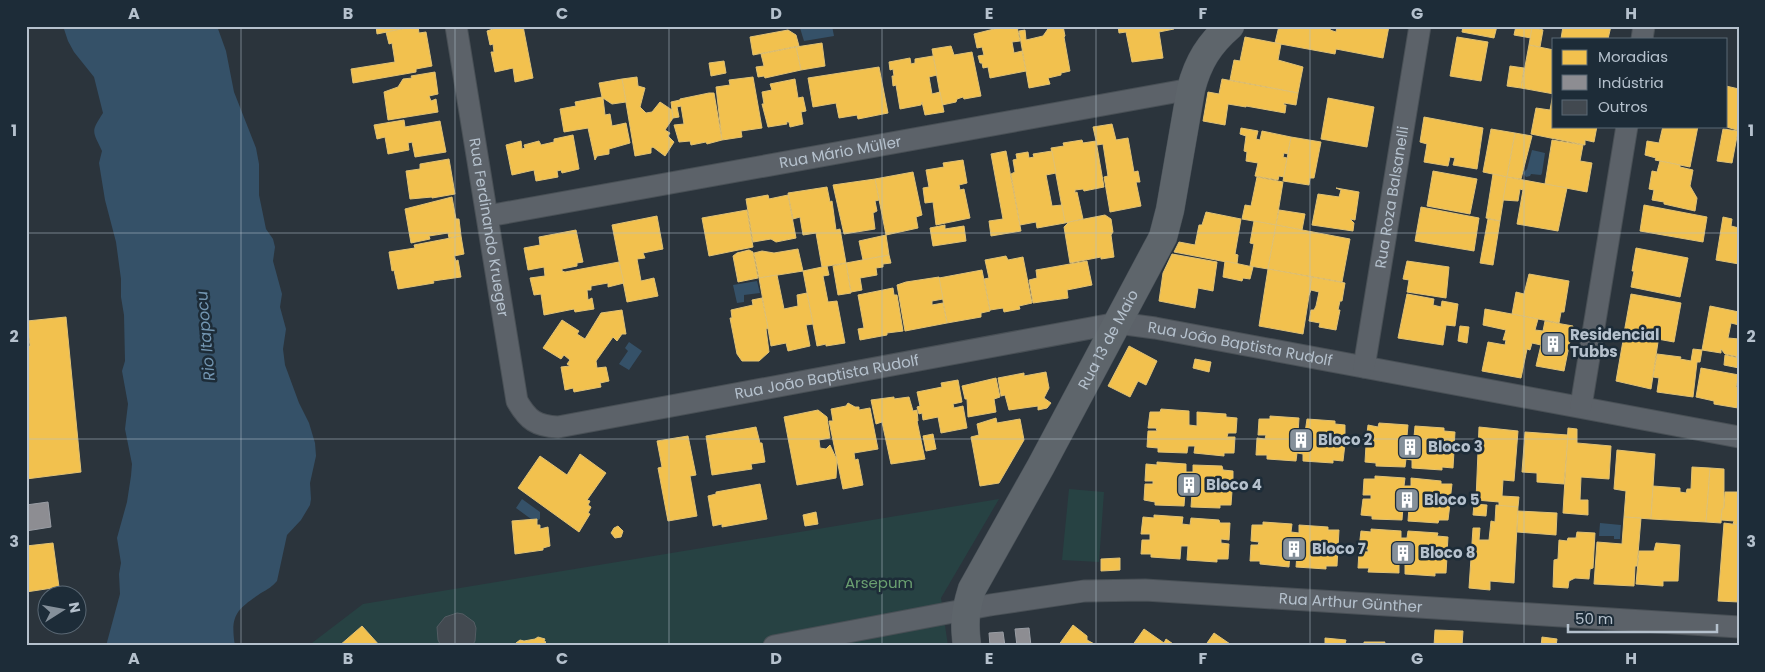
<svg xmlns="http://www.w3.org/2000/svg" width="1765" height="672" font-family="Poppins,sans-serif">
<rect width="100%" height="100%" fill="#2b343c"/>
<g fill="#274243">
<path d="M1069,489l35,3 -5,70 -37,-2z"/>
<path d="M999,499l-58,99 7,48h-640l55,-42z"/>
</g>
<g fill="#355168">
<path d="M63,26h154l9,25 8,41 22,56 3,16v31l7,34 7,10 2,8 -2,14 9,33 -2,13 6,22 -3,20 2,16 14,38 10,20 6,20 1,13 -6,27 1,16 -1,6 -9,15 -14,15 -10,46c-4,5 -10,9 -16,12 -25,17 -31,22 -26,53h-129l14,-52 -1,-20 2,-11 -4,-25 10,-36 4,-26 1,-12 -7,-35 3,-25 -6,-33 3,-10 -1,-46 -3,-18v-18l-5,-37 -11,-42 -6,-37 3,-12c-10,-21 -11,-19 1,-38l-9,-36 -20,-25 -6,-11z"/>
<path d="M810,26h22l2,10 -30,5 -4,-13z"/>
<path d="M1532,150l13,3 -3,20 -1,2 -10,-1 -1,2 -4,1 -3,-4 4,-4z"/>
<path d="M757,281l3,12 -16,2v7l-7,1 -4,-18z"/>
<path d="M629,342l13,9 -13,19 -10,-6 9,-13 -3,-3z"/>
<path d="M522,499l18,13v7l-3,2v-2h-6l-15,-11z"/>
<path d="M1600,523l21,2 -1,14h-6v-3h-15z"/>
</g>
<g fill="#f2c14e" stroke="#e0c174">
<path d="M376,26h40l-39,8z"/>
<path d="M418,26l1,7 7,-1 6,34 -16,3v3l-63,11 -2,-14 44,-7 -3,-19 -3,1 -3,-12z"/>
<path d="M496,26h27l10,52 -18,4 -2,-14 -18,4 -4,-20h3l-1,-8 -3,1 -3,-14 9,-3z"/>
<path d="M1006,26h11l3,15 -8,1 2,11 8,-2 4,20 -36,7 -2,-11 -5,1 -1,-5h-2l-2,-7 6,-1 -2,-8 -5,1 -3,-14z"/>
<path d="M1050,26h13l2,10 -1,1 6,34 -9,2v2l-13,3 2,6 -21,4 -10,-57 6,-1 1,10 17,-4z"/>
<path d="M1118,26h56v3l-15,3 4,26 -31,4 -6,-30 -7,1z"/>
<path d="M1279,26h52l-1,4 6,2 1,-6h52l-6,32 -47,-9 -1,5 -60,-11z"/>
<path d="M1463,26h34l-3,12 -32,-6z"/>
<path d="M1516,26h17l-2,12 -17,-3z"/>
<path d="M1563,26h48l-3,13h-47z"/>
<path d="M1532,27l11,3 -3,17 -11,-2z"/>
<path d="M788,30l8,5 3,11 -46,9 -3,-18z"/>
<path d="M1245,37l36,7 -3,16 25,7 -5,26 -68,-13 4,-20 6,1z"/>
<path d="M1457,37l31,5 -7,39 -31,-5z"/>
<path d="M822,43l3,23 -24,4 -5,-23z"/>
<path d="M1529,45l25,5v44l-33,-6z"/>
<path d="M951,46l3,9 18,-3 9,44 -17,3 -1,-2 -6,2 -1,3 -14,3 -10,-56z"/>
<path d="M796,47l5,23 -36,8 -1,-2 -6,1 -2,-10 8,-1 -3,-12z"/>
<path d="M933,56l4,19 -8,2 3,17 8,-2 4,20 -19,3 -3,-13 -1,3 -21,4 -4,-24 -3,1 -1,-10h2l-1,-7 -3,1 -1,-8 21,-4 1,6 4,-1v-4z"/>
<path d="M724,61l2,12 -15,3 -2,-13z"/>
<path d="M1510,66l14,2 -3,20 -14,-2z"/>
<path d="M879,67l9,46 -30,6 -1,-4 -18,3 -3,-15 -23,4 -5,-29z"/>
<path d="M435,72l3,22 -9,2 2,5 5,-2 2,13 -50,8 -4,-28 14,-5 5,-8 9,-1 -1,-2z"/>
<path d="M637,77l1,9 7,2 -5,19 6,6 6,-1 8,-10 12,8 1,8 -8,12 5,3 -2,3 6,6 -9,14 -12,-9 -2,1v5l-16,3 -13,-77z"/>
<path d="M753,77l9,51 -21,3 1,6 -20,3 -6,-53 14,-2 -1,-5z"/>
<path d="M622,79l4,23 -14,2 -9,-6 2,17 5,-1 2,12 14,-3 4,20 -21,6v5l-12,2 -2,4 -7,-32 -24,4 -4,-23 16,-3 -1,-4 27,-5 -3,-14z"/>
<path d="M795,79l3,19 5,-1 3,14 -5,1 2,12 -13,3 -1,-5h-3l1,2 -19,3 -6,-23h2l-2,-12 10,-2 -2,-6z"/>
<path d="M1222,79l76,14 -2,12 -12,-2v2h2l-1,8 -39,-7v1l-18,-3 -3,21 -22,-4 5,-29 11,2z"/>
<path d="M1726,86l13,3v34l-2,7 -14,-4h3z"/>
<path d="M709,93h5l8,47 -15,4 -1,-2 -15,3 -1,-4 -11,1 -5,-17 10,-1 -3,-18 -4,1 2,10 -6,1 -2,-16 9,-2v-1z"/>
<path d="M1553,94l1,32h43l-3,16 -9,-2v5l-54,-11 5,-26 14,2z"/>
<path d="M1328,98l46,9 -7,40 -46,-8z"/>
<path d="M1424,117l59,11 -6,41 -24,-4 2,-7 -5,-1 -2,9 -24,-4 3,-18 -7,-2z"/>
<path d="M404,120l1,7 35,-6 6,31 -31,5 -3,-15 -4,1 1,7 -21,4 -3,-17 -8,2 -3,-14z"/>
<path d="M1112,124l4,16 12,-2 6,34 4,-1 2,11h-4l5,24 -31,6 -6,-35 4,-1 -5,-32 -6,1 -4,-18z"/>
<path d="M1663,126h35l-8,41 -35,-7 1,-2 -11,-3 2,-14 12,2z"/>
<path d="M1241,128l17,3 -2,8 4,1 2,-9 29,6 -3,17 -4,-1 -1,4 4,1 -3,19 -5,-1 -1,4 -23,-4 3,-13 -12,-2 1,-9 -3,-1 2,-15 -6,-2z"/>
<path d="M1491,129l24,4 -8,44 -24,-5z"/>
<path d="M1723,129l15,2 -6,32 -15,-2z"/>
<path d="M1515,133l17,3 -11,43 -14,-2z"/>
<path d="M573,135l6,34 -17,4 -1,-3 -4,1 1,6 -22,4 -2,-11 -22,5 -6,-30 15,-4 1,8 3,-1 -1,-3 15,-4 2,4 13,-3v-3z"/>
<path d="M1291,137l30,5 -7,36h-4l-1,7 -26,-4z"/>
<path d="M1082,140l1,3 13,-2 8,46 -20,4 -1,-2 -8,1v3l2,-1 6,27 -18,4 -14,-75 13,-2 -1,-3z"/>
<path d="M1552,140l31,5 -3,16 12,2 -5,29 -42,-8z"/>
<path d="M1006,151l15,80 -30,5 -2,-15 14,-2 -12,-65z"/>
<path d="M1052,151l4,22 -10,2 6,31 10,-1 3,18 -28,5 -1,-6 -16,3 -9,-51 4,-2 -2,-12 4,-1 -1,-5 12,-2 1,6 5,-1 -1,-3z"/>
<path d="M449,159l6,35 -23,4v-1l-22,2 -4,-28 14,-2v-5z"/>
<path d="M963,160l4,23 -8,2 1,5 4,-1 6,29 -34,7 -3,-23 -8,1 -2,-15 6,-1 -3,-17 18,-3 -1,-4z"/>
<path d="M1660,161l20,4v2l13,3 -3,16 7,12 -2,13 -31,-7v-2l-12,-2 2,-10 -5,-1 3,-18 5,1z"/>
<path d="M1433,171l44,8 -7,35 -43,-8z"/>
<path d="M913,172l9,43 -6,2 2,11 -32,7 -11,-56z"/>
<path d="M1493,174l14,3 -7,44 -14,-3z"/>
<path d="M1257,177l26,5 -7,43 -34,-6 3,-14 6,1z"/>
<path d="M1507,177l60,11 -9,43 -41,-7 6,-34 -3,-1 -2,12 -15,-1z"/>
<path d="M875,179l4,21 -4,1 2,10 -4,2 2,16 -31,5 -11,-49z"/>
<path d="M827,187l3,15 2,-1 4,29 4,-1 6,34 -24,4 -6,-34 -13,2 -3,-18 -7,2 -5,-26z"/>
<path d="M1336,188l23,4 -4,28 -5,-1 4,4 -1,8 -41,-6 6,-31 21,3 2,-7z"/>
<path d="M768,195l1,4 19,-4 8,43 -20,4 -5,-3 -18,3 -7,-43z"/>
<path d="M452,197l4,22h3l2,17 -12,2 -1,-5 -19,3 1,3 -19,4 -6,-34z"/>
<path d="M1644,205l63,12 -4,25 -63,-11z"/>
<path d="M1421,207l58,11 -5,33 -59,-10z"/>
<path d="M747,210l6,37 -44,9 -7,-38z"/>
<path d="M1279,210l26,4 -3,16 -26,-5z"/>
<path d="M1206,212l35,7 -6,35 3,1 -1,9 -63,-12 5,-10 16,3 4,-20h3z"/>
<path d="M1105,215l6,4 2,13 -2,3 3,22 -13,2v-2l-31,6 -6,-36 5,-5z"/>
<path d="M657,216l6,33 -20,4 2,5 -8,1 4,22 13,-3 4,18 -31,6 -15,-77z"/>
<path d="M1723,217l9,2 -1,7 8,2v36l-23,-4z"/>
<path d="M1488,219l12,2 -7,44 -13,-2z"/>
<path d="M1254,221l22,4 -8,44 -18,-3 4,-22 -4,-1z"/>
<path d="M945,225v4l19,-3 2,15 -33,5 -3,-18z"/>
<path d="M1276,225l74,14 -8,43 -74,-13z"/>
<path d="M576,230l7,32 -6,1v3l-15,3v2l3,1 54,-10 5,21 -16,4v-4l-17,3v4h-4l1,10 4,-2 2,11 -19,3 -1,-3 -30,6 -3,-21 -7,1 -4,-17 15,-2 -1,-9 -16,3 -4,-22 16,-3 -1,-8z"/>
<path d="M886,235l3,20 -26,5 -4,-19z"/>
<path d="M461,236l3,18 -10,2 2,5 2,-1 3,17 -28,4 1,2 -36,6 -4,-19 -2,1 -3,-19 26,-4 -1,-3z"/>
<path d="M1636,248l52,10 -8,39 -49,-10 3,-16h-2z"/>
<path d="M798,249l5,22 -44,7 -5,-25 8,-2 12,2z"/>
<path d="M749,250l4,2 5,26 -20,4 -5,-26 4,-3z"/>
<path d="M1172,254l45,8 -4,29 -15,-3 -3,20 -36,-7 4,-28z"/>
<path d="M889,255l2,8 -8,1v3l-7,1 1,7 -17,3 2,12 -11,2 -5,-29z"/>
<path d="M1006,256l2,4 15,-3 9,46 -13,3 1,3 -16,3 -1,-4 -13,2 -6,-31 5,-1 -4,-18z"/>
<path d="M1087,261l5,24 -25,5 1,8 -35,5 -4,-23 8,-2 -1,-8z"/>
<path d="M1225,261l28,6 -3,12 -7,-1 -1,3 -19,-4z"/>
<path d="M1407,261l42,6 -3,31 -39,-6 2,-12 -6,-1z"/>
<path d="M846,263l5,30 -13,2 -5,-29z"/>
<path d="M827,266l2,9 -6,1 5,26 9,-1 8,42 -19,3v-2l-9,2 -14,-75z"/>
<path d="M1268,269l44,8 -9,57 -44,-8z"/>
<path d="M982,270l8,41 -9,2v4l-34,6 -8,-45z"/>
<path d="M1529,274l40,7 -5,31h-3l-2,11 -47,-9 4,-22 8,2z"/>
<path d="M777,275l7,34 14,-3 -1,-11 10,-2 6,31 -7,1 4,21 -22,5 -2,-8 -15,3 -12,-68z"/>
<path d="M939,277l4,22 -11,2v4l11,-2 4,20 -42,8 -8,-46 9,-3z"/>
<path d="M1312,277l33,6 -3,18h-2l-2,9h2l-4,20 -17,-3 1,-4 -11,-2 2,-11h3l2,-4 3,-14 -8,-2 -2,5z"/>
<path d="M893,288l1,7h3l6,36 -16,2v2l-27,5 -2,-11 6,-1 -6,-33z"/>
<path d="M1407,294l27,5 -1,6 8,2 1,-6 16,3 -3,22 -9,-1 -3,20 -45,-7z"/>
<path d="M1631,294l50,9 -7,39 -50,-9z"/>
<path d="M762,298l6,30 -2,1 3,23 -10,9h-17l-5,-7 -7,-36h2l-1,-8 22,-5 -1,-5z"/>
<path d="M1710,306l29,6v13l-8,-2 -3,15 11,1v18l-14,-3 -4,-5v4l-19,-3z"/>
<path d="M1485,309l53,10 -3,11 8,1 2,-10 28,5 -9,45 -28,-5 5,-21 -9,-2 -2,7 -3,-1 -6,29 -39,-7 6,-29 17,3 1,-5h-3l3,-10 -23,-5z"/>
<path d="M622,310l4,24h-4l-5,7 -4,-4 -17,24 1,7 9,-1 3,14 -9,2 1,4 -27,5 -1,-4 -8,2 -4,-23 9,-1 -3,-2 3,-4 -6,-5 -3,4 -18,-11 19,-28 17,11 -2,3 8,5 16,-26z"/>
<path d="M66,317l15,155 -55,7v-133h4l-3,-25z"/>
<path d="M1460,326l9,1 -2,16 -9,-2z"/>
<path d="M1624,335l34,7 -7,47 -35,-8z"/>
<path d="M1129,346l28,15 -11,24 -8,-4 -8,16 -22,-11z"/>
<path d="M1693,349l9,1 -2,12h-3l-4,35 -36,-5 2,-14 -6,-1 4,-23 24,3 -1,2 11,2z"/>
<path d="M1725,355l14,3v10l-15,-3z"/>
<path d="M1195,359l16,3 -2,10 -16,-4z"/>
<path d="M1701,368l38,7 -3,12h3l-1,21 -24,-4v-3l-18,-4z"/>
<path d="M1046,372l3,16 -5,10 7,5 -4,5 -9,2v-4l-29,4 -4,-15 -4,1 -3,-18 26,-5v3z"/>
<path d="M996,378l4,19 -6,2 2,13 -28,5 -1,-18h-2l-3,-13z"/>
<path d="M958,380l4,22 -9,2 1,4 9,-2 4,22 -26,5 -3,-16 -15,3 -1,-7 -3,1 -2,-7 3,-1 -3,-14 25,-5 -1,-4z"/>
<path d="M894,397v2l15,-2 4,14 4,-1 1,11h-1l8,38 -34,5 -9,-42 -6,2 -5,-24z"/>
<path d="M848,403l7,4h4v3l11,-2 8,41 -24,4 1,7 3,-1 5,26 -20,4 -14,-68h4l-2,-12 15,-3z"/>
<path d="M1161,409l28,2v14l8,1v-14l29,2v3l11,1 -1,15h-8l-1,4h8l-1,16h-10v3l-30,-3 1,-7h-7l-1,7 -29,-1v-4l-11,-1 1,-16h9l-1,-3h-8l2,-16h10z"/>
<path d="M818,410l9,7 3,21 -11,2 1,8 6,1 4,-4 7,15 -1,18 -39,7 -13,-68z"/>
<path d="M1270,416l29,2 -1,15h7l2,-14 28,2v3l10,1v16h-8v3h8l-2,17 -10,-1v3l-30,-2v-7l-6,-1 -1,8 -29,-2v-4h-11l1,-17 8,1 1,-4h-8l1,-16h11z"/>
<path d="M996,418l1,5 23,-4 4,21 -25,43 -19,3 -9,-49 8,-2 -2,-11z"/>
<path d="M1379,423l29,2 -1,11 7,1 1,-11 29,2v3l11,1 -1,16h-8v3h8l-1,17 -11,-1v3l-30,-2v-8l-6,-1 -1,8 -29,-1v-3l-11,-1 1,-17 8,1v-4h-8l2,-17 10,2z"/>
<path d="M756,427l4,16h2l3,19 -14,2 1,5 -40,6 -6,-39z"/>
<path d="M1479,427l39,4 -4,50 -11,-1 -1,16 17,1 -1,10 -19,-1v-4l-23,-2z"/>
<path d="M1568,428l9,1v14l34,3 -2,33 -28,-2 -1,23h8v15l-25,-2z"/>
<path d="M1525,432l43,3 -4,49 -27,-2v-9l-15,-1z"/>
<path d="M933,434l3,15 -10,2 -3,-15z"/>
<path d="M688,436l8,39 -6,1 7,40 -29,5 -10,-53 4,-1 -5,-26z"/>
<path d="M1617,450l38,4 -4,65 -27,-2 2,-26 -12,-2z"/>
<path d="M580,454l26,19 -19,27 3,1 -2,4 3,2 -3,6 2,1 -11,18 -61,-44 22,-32 27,19z"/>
<path d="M1157,462l29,2v8h7v-7l29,1 1,4 10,1v15h-9v3l8,2 -1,14h-11v3l-29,-1 1,-14h-7l-1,13 -29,-1v-3l-11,-2 1,-16h8v-3h-8l1,-17 11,1z"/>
<path d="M1692,467l18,1 -4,54 -55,-3 2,-33 27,2v4l6,1 1,-4h4z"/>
<path d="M1710,468l14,1v39l-2,1 -1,14 -15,-1z"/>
<path d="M1375,476l30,2 -1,8h7v-8l30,3v3h11l-2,17h-7l-1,2 8,1 -2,16h-9l-1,3 -30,-2 1,-14h-6l-1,13 -30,-1v-3l-11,-1 2,-16h8v-4h-8l1,-16h11z"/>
<path d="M760,484l7,35 -45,8v-3l-9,2 -5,-30 8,-2v-2z"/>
<path d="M1725,492h14v33l-6,-1 1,-3 -13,-1 1,-11 2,-1z"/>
<path d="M1474,504l13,1 -1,11 -13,-1z"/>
<path d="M1496,505l22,2 -4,76 -24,-2v9l-21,-2 4,-60h7l-1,12h10l2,-19 4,1z"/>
<path d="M1518,511l39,2 -1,22 -39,-3z"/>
<path d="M816,512l2,12 -13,2 -2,-11z"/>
<path d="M1154,515l29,2 -1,7 8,1 1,-7 28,2 1,3h10l-1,17 -8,-1v4l8,1 -1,15h-11v3l-30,-2 1,-14h-7l-1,13 -29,-2v-3h-10l1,-14h8v-6h-9l2,-17 11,1z"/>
<path d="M1624,517l17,1 -4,48h-2l-1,20 -40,-2 3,-42 25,2z"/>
<path d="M537,519v6h3v4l8,-2 2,19 -7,2v2l-28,4 -3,-33z"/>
<path d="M1263,522l29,2 -1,8 8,1v-8l29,2v3h11l-2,36h-11v3l-30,-2 1,-13 -7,-1 -1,14 -29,-3v-3h-10l1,-16h7l1,-3 -8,-1 1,-16h11z"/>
<path d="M1724,523l15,2v77l-21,-1z"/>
<path d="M618,526l5,5 -2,6 -6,1 -4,-5 3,-5z"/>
<path d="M1371,529l30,2v7h6l1,-7 30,2 -1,3 11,1 -1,16 -8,1v3h8l-1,16h-11v3l-30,-2v-12h-6v11l-31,-1 1,-4h-11l1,-17 9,1v-3l-9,-1 2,-17 10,1z"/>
<path d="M1577,532l18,1 -2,35 -3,1 -1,10 -14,-1 -6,3 -1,7 -15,-1 1,-27 4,-1 1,-19 8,1 1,-3h8z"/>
<path d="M53,543l6,44 -33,5v-46z"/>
<path d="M1656,543l24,2 -2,36h-15v5l-27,-2 3,-33h15z"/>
<path d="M1120,558v12l-19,1v-12z"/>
<path d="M1073,625l14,11v4l11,6h-40z"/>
<path d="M362,626l18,20h-41z"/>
<path d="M1144,629l20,14 2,-4 10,7h-44z"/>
<path d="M1435,630l28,1 -1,15h-28z"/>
<path d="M1214,633l19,13h-28z"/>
<path d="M538,637l7,2 -1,2 2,1 -4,4h-25l-1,-3 4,-3 4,1 11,-2z"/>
<path d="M1542,637l15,2 -1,7h-15z"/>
<path d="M1325,638l21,2 -1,4h6v2h-26z"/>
<path d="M1364,642h21l-1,4h-26l6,-1z"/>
</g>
<g fill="#8d8d92" stroke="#999da4">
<path d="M48,502l3,25 -25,4v-26z"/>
<path d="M1029,628l2,18h-14l-2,-17z"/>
<path d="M1003,632l2,14h-15l-1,-13z"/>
</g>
<path fill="#424950" stroke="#535c63" d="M457,613l6,1 11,8 2,6 -1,13 -3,5h-31l-3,-6 -1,-13 8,-10z"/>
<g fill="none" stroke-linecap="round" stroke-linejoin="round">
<defs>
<g id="minor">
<path id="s1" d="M456,26l61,375c11,19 19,25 41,26l560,-104 37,5 584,109"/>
<path d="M1642,39l2,-13"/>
<path id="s2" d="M488,216l703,-127"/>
<path id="s3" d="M1364,367l56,-341"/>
<path d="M1581,406l46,-280"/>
<path id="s4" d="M774,646l216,-41 94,-14 61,-1 594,37"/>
</g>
<g id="major">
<path id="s5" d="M967,646c-3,-24 -2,-34 5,-57l69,-123 122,-229 7,-27 21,-121c7,-27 18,-45 39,-63"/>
</g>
</defs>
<use href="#minor" stroke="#495056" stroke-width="23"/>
<use href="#major" stroke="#495158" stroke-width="29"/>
<use href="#minor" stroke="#5c6269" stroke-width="21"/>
<use href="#major" stroke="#5e656b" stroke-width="28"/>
</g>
<path fill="none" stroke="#b5c1cd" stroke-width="1" stroke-opacity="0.55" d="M241,26v620M455,26v620M669,26v620M882,26v620M1096,26v620M1310,26v620M1524,26v620M26,233h1713M26,439h1713"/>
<defs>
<symbol id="building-square" viewBox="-11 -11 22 22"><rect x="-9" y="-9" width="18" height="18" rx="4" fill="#85909a" stroke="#1d2c38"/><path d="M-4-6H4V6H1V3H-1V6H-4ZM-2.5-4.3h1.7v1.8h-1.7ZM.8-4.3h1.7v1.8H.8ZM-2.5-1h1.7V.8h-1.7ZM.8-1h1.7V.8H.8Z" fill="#fff"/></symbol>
</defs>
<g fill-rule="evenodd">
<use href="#building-square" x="1539" y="330" width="28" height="28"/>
<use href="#building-square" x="1287" y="426" width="28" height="28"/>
<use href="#building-square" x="1396" y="433" width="28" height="28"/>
<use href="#building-square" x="1175" y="471" width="28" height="28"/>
<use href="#building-square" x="1393" y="486" width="28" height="28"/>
<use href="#building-square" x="1280" y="535" width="28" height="28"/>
<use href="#building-square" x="1389" y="539" width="28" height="28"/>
</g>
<g text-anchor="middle" stroke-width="5" stroke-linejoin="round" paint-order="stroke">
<g font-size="15" fill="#b5c1cd" stroke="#1d2c38">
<text dy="5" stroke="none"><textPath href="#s2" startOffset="358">Rua Mário Müller</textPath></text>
<text dy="5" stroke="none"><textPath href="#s3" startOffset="172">Rua Roza Balsanelli</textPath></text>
<text dy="5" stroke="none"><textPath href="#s1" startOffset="204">Rua Ferdinando Krueger</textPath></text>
<text dy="5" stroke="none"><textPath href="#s5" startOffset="342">Rua 13 de Maio</textPath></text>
<text dy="5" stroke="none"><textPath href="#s1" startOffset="1125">Rua João Baptista Rudolf</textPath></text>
<text dy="5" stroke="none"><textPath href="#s1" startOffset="705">Rua João Baptista Rudolf</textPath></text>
<text dy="5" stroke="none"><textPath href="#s4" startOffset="582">Rua Arthur Günther</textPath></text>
</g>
<g font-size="15" font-weight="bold" fill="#b5c1cd" stroke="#1d2c38" text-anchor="start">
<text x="1570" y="340">Residencial<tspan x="1570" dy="17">Tubbs</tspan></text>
<text x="1318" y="445">Bloco 2</text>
<text x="1428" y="452">Bloco 3</text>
<text x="1206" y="490">Bloco 4</text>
<text x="1424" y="505">Bloco 5</text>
<text x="1312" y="554">Bloco 7</text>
<text x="1420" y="558">Bloco 8</text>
</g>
<g font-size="15" fill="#6a9f70" stroke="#1d2c38">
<text x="879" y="588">Arsepum</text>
</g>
<g font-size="16" font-style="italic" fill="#7396b2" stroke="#1d2c38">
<text transform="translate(205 336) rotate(-95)" y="6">Rio Itapocu</text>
</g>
</g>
<rect width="1765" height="672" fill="none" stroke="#1d2c38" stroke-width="55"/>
<rect x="1552" y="38" width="175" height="90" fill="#1d2c38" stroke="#5a6874"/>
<rect x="1562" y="50" width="25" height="15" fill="#f2c14e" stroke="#5a6874"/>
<text x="1598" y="62" font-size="15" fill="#b5c1cd">Moradias</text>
<rect x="1562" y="75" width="25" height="15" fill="#8d8d92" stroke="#5a6874"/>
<text x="1598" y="88" font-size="15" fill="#b5c1cd">Indústria</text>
<rect x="1562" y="100" width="25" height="15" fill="#424950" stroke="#5a6874"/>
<text x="1598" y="112" font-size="15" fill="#b5c1cd">Outros</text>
<g transform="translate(62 610) rotate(79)"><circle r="24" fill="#1d2c38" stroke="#5a6874"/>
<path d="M0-4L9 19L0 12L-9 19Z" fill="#85909a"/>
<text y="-8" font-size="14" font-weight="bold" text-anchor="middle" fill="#b5c1cd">N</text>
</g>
<path d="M1568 624v8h149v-8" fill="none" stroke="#b5c1cd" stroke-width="2.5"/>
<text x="1575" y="624" font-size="15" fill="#b5c1cd" stroke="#1d2c38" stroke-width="4" paint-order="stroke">50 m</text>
<rect x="28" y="28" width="1710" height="616" fill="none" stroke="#b5c1cd" stroke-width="2"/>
<g font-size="16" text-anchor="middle" font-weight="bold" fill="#b5c1cd">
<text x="134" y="19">A</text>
<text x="348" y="19">B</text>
<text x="562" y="19">C</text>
<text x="776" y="19">D</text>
<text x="989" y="19">E</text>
<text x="1203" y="19">F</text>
<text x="1417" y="19">G</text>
<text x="1631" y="19">H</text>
<text x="14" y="136">1</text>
<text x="1751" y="136">1</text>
<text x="14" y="342">2</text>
<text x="1751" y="342">2</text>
<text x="14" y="547">3</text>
<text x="1751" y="547">3</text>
<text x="134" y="664">A</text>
<text x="348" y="664">B</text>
<text x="562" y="664">C</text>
<text x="776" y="664">D</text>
<text x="989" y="664">E</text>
<text x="1203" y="664">F</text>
<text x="1417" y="664">G</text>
<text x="1631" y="664">H</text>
</g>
</svg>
